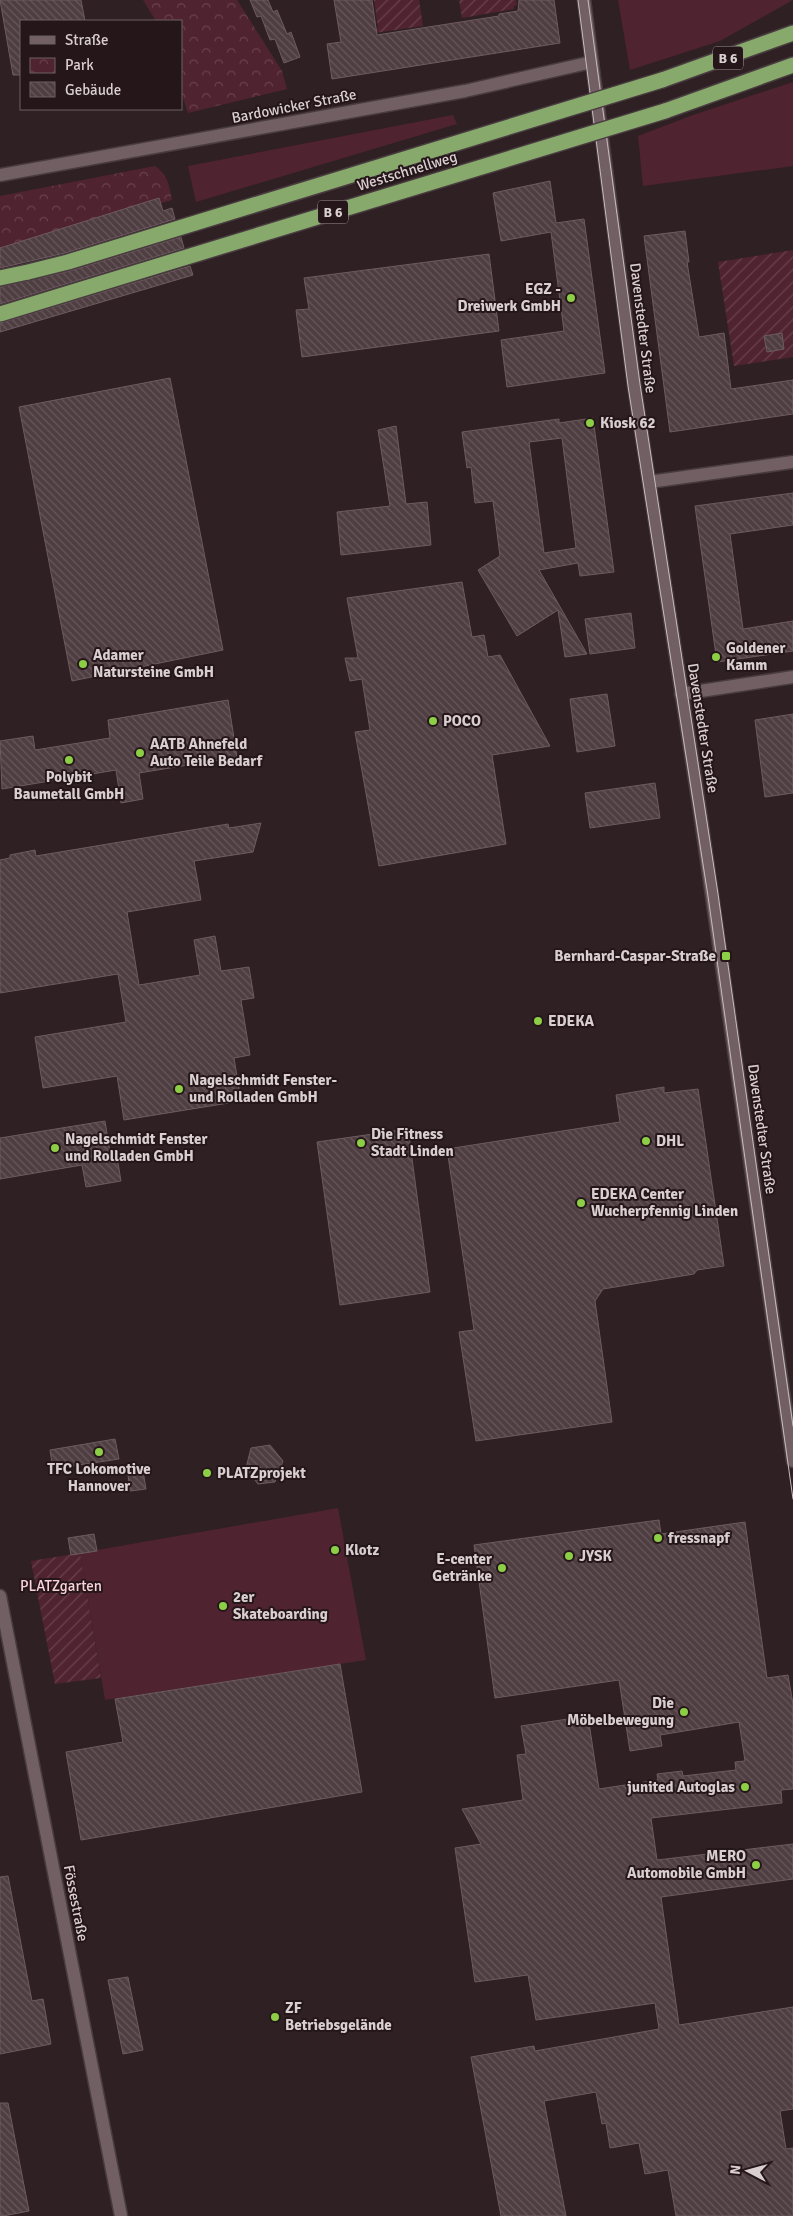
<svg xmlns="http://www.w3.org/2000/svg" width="793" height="2216" font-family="Signika,sans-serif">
<defs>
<pattern id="park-crowns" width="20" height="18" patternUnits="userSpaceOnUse" patternTransform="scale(1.25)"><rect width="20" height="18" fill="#502330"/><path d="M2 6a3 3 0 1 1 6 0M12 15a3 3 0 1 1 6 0" fill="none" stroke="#69424d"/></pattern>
<pattern id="garden-furrows" width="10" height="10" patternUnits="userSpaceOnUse" patternTransform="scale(1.25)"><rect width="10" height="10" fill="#502330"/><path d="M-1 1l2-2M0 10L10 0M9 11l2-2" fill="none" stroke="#69424d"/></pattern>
<pattern id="building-back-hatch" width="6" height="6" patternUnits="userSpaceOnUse" patternTransform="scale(1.25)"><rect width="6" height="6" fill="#4e3d41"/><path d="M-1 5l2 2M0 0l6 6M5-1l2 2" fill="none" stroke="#67585b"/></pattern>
</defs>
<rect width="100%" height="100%" fill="#2f2023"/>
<g fill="#502330">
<path d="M618,0h175l-73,41 -90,29z"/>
<path d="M793,82v84l-150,20 -5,-50 55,-21z"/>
<path d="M453,115l4,9 -261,78 -8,-36z"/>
<path d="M338,1508l28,152 -261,40 -25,-147z"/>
</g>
<g fill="url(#park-crowns)">
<path d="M143,0h94l45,71 5,18 -99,24 -7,-21v-71h-25z"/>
<path d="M155,166c13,9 14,19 17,34l-172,51v-55z"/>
</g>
<g fill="url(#garden-furrows)">
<path d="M374,0h45l4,26 -48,7 -1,-4 4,-1z"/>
<path d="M459,0h57l1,5 -3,1v3l-52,9z"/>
<path d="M793,250v107l-59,9 -16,-104z"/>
<path d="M80,1553l21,125 -46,6 -24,-123z"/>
</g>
<g fill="url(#building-back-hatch)" stroke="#6d5b5f" fill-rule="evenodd">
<path d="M0,0h81l4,21h-64v54h-8z"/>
<path d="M250,0h18l5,12 4,-2 10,24 4,-2 9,25 -16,6 -9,-24 -5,1 -9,-24 -4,1z"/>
<path d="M334,0h38l5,35 122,-19v-2l19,-3 1,-11h35l6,43 -228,36 -5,-35 14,-2z"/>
<path d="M550,181l6,42 28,-4 21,154 -98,14 -6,-47 63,-9 -13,-99 -50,9 -8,-48z"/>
<path d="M159,198l4,13 9,-3 3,11 -110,34 -65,15v-20z"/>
<path d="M685,231l4,31h-2l12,75 25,-4 7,56 62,-9v34l-123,18 -26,-196z"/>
<path d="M181,237l3,11 -184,56v-17l70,-16z"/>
<path d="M489,254l10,77 -197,26 -6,-47 13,-1 -5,-31z"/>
<path d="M190,266l3,9 -193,57v-9z"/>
<path d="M782,333l2,16 -17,3 -3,-16z"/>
<path d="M170,378l53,272 -151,31 -53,-274z"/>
<path d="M593,418l21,154 -34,4 -2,-13 -39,7 48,84 -22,3 -7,-47 -41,26 -39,-66 22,-14 -7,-55 -18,2 -4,-36 -4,1 -5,-36 97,-13v4zM562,438l14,110 -32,5 -15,-111z"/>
<path d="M396,426l10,78 21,-2 4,43 -90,10 -4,-43 53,-6 -12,-76z"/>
<path d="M793,493v32l-63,9 13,95 50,-8v30l-76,11 -22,-156z"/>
<path d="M462,582l10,55 12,-2 4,22 12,-2 50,91 -58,9 14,89 -127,22 -24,-134 15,-2 -8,-51 -12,2 -5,-23h13l-11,-60z"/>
<path d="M631,613l4,35 -45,6 -5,-35z"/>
<path d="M607,694l8,52 -38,6 -7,-53z"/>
<path d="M228,700l9,57 -98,16 4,26 -22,4 -5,-33 -114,19 -2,-48 33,-5 2,14 75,-12 -2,-18z"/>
<path d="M793,714v79l-28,4 -10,-77z"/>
<path d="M655,783l5,35 -70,10 -5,-35z"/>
<path d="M261,823l-8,29 -59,9 7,39 -74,12 12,73 61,-10 -6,-35 21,-4 6,35 28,-4 5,31 -13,2 9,55 -16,3 7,43 -117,19 -7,-44 -74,12 -8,-51 91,-15 -8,-48 -118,19v-133l10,-2v-3l25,-5 1,6 192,-32 1,4z"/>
<path d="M664,1087v6l34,-4 26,177 -27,4 -3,4 -91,15 -8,12 17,121 -136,19 -17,-109 15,-2 -27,-181 173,-27 -4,-27z"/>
<path d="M105,1121l6,38 6,-2 4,24 -35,6 -4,-22 -82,14v-41z"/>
<path d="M408,1129l22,163 -90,13 -23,-163z"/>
<path d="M115,1439l4,20 -66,10 -3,-19z"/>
<path d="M270,1445l13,16 -8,21 -17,2 -12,-16 5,-20z"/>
<path d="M142,1465l4,24 -16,2 -3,-24z"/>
<path d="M659,1520l2,14 84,-12 22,156 21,-3 5,29v85l-12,1 1,13 -131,15 6,42 136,-16v35l-132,18 18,128 114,-18v102l-13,2 6,38 7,-1v68h-117l-8,-46 -23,4 -6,-31 -29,5 -4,-25 -4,1 -6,-32 -52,9 22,115h-65l-30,-159 63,-11 1,5 124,-22 -4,-26 -119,17 -8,-45 -53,7 -20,-134 26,-4 -19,-35 61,-9 -6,-45 9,-1 -5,-28 67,-10 11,73 59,-9 -1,-6 25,-3 1,5 53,-6 -1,-8 10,-1 -6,-39 -79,13 2,11 -32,5 -11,-71 -124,18 -21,-153z"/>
<path d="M94,1534l3,17 -26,4 -3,-17z"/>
<path d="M340,1664l22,128 -281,48 -15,-88 57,-10 -8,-43z"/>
<path d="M8,1876l24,125 11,-2 8,45 -51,10v-177z"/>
<path d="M128,1977l15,73 -20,4 -15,-74z"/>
<path d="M0,2103h8l21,108 -26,5h-3z"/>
</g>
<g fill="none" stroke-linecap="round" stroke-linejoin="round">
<defs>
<g id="minor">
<path d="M584,0l50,385 66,427 93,649"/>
<path d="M0,175l465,-84 127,-29"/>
<path d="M649,482l144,-20"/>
<path d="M681,694l112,-17"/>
<path d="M0,1596l121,620"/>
</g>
<g id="highway">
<path d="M662,80l131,-47"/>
<path d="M665,111l128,-46"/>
<path d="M0,278l28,-6"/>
</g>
</defs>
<use href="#minor" stroke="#493c40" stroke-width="15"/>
<use href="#highway" stroke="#493c40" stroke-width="18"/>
<use href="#minor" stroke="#715f63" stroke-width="12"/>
<use href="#highway" stroke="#87a96b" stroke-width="15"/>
<g stroke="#c7bcbe" stroke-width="1">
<path d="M578,0l50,386 80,510 85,603"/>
<path d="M588,0l52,384 78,510 75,532"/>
</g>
<defs>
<g id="highway-bridge">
<path d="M28,272l40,-10 594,-182"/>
<path d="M0,314l665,-203"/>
</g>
</defs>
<use href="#highway-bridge" stroke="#493c40" stroke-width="18" stroke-linecap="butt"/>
<use href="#highway-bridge" stroke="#87a96b" stroke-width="15"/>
</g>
<g fill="#8cce46" stroke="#25161a" stroke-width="2">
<circle cx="571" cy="298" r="5"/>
<circle cx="590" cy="423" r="5"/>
<circle cx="716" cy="657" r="5"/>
<circle cx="83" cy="664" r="5"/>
<circle cx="433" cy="721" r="5"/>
<circle cx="140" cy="753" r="5"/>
<circle cx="69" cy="760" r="5"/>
<rect x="721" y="951" width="10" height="10" rx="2.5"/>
<circle cx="538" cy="1021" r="5"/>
<circle cx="179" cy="1089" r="5"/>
<circle cx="646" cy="1141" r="5"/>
<circle cx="361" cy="1143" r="5"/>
<circle cx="55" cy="1148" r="5"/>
<circle cx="581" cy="1203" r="5"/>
<circle cx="99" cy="1452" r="5"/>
<circle cx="207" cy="1473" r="5"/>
<circle cx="658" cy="1538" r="5"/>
<circle cx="335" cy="1550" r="5"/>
<circle cx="569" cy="1556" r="5"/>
<circle cx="502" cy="1568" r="5"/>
<circle cx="223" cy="1606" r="5"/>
<circle cx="684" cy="1712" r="5"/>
<circle cx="745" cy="1787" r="5"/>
<circle cx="756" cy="1865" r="5"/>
<circle cx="275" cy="2017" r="5"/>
</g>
<g text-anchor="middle" stroke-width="4" stroke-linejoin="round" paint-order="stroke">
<g fill="#25161a" stroke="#a39799" stroke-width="1">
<rect x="713" y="46.5" width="30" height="23" rx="4"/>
<rect x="318" y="200.5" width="30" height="23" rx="4"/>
</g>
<g font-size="14" font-weight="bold" fill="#d9ced0">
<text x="728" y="63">B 6</text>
<text x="333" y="217">B 6</text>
</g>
<g font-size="15" fill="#d9ced0" stroke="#25161a">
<text transform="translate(294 106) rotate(-11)" y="5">Bardowicker Straße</text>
<text transform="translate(407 171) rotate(-17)" y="5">Westschnellweg</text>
<text transform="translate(643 328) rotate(83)" y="5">Davenstedter Straße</text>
<text transform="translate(703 728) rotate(81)" y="5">Davenstedter Straße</text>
<text transform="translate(762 1129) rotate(82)" y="5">Davenstedter Straße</text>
<text transform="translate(76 1903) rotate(79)" y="5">Fössestraße</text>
</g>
<g font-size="15" font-weight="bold" fill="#d9ced0" stroke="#25161a" text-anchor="start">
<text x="561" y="294" text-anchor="end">EGZ -<tspan x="561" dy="17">Dreiwerk GmbH</tspan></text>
<text x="600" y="428">Kiosk 62</text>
<text x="726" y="653">Goldener<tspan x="726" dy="17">Kamm</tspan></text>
<text x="93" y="660">Adamer<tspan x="93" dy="17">Natursteine GmbH</tspan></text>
<text x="443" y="726">POCO</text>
<text x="150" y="749">AATB Ahnefeld<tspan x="150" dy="17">Auto Teile Bedarf</tspan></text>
<text x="69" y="782" text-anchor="middle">Polybit<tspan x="69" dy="17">Baumetall GmbH</tspan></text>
<text x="716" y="961" text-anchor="end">Bernhard-Caspar-Straße</text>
<text x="548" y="1026">EDEKA</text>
<text x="189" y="1085">Nagelschmidt Fenster-<tspan x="189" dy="17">und Rolladen GmbH</tspan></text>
<text x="371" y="1139">Die Fitness<tspan x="371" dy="17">Stadt Linden</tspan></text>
<text x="65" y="1144">Nagelschmidt Fenster<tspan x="65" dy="17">und Rolladen GmbH</tspan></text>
<text x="656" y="1146">DHL</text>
<text x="591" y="1199">EDEKA Center<tspan x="591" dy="17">Wucherpfennig Linden</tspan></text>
<text x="99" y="1474" text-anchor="middle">TFC Lokomotive<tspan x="99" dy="17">Hannover</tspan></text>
<text x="217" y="1478">PLATZprojekt</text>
<text x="668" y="1543">fressnapf</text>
<text x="345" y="1555">Klotz</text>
<text x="579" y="1561">JYSK</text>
<text x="492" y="1564" text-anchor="end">E-center<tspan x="492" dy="17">Getränke</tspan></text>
<text x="233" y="1602">2er<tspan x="233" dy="17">Skateboarding</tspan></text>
<text x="674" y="1708" text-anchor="end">Die<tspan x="674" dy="17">Möbelbewegung</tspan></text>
<text x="735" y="1792" text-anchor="end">junited Autoglas</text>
<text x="746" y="1861" text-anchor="end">MERO<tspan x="746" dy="17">Automobile GmbH</tspan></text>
<text x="285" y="2013">ZF<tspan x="285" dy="17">Betriebsgelände</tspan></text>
</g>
<g font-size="15" fill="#fad2da" stroke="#25161a">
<text x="61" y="1591">PLATZgarten</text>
</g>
</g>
<rect x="20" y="20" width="162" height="90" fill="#25161a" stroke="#6d6063"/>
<rect x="30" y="36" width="25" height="8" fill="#715f63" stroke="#6d6063"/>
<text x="65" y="45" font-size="15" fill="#d9ced0">Straße</text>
<rect x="30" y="58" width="25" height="15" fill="url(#park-crowns)" stroke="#6d6063"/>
<text x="65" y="70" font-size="15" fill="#d9ced0">Park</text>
<rect x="30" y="82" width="25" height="15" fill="url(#building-back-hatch)" stroke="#6d6063"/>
<text x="65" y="95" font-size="15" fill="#d9ced0">Gebäude</text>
<g transform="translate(748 2171) rotate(276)" stroke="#25161a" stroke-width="4" paint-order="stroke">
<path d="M0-4L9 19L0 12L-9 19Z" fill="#d9ced0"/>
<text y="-8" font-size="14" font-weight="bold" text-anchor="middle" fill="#d9ced0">N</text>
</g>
</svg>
